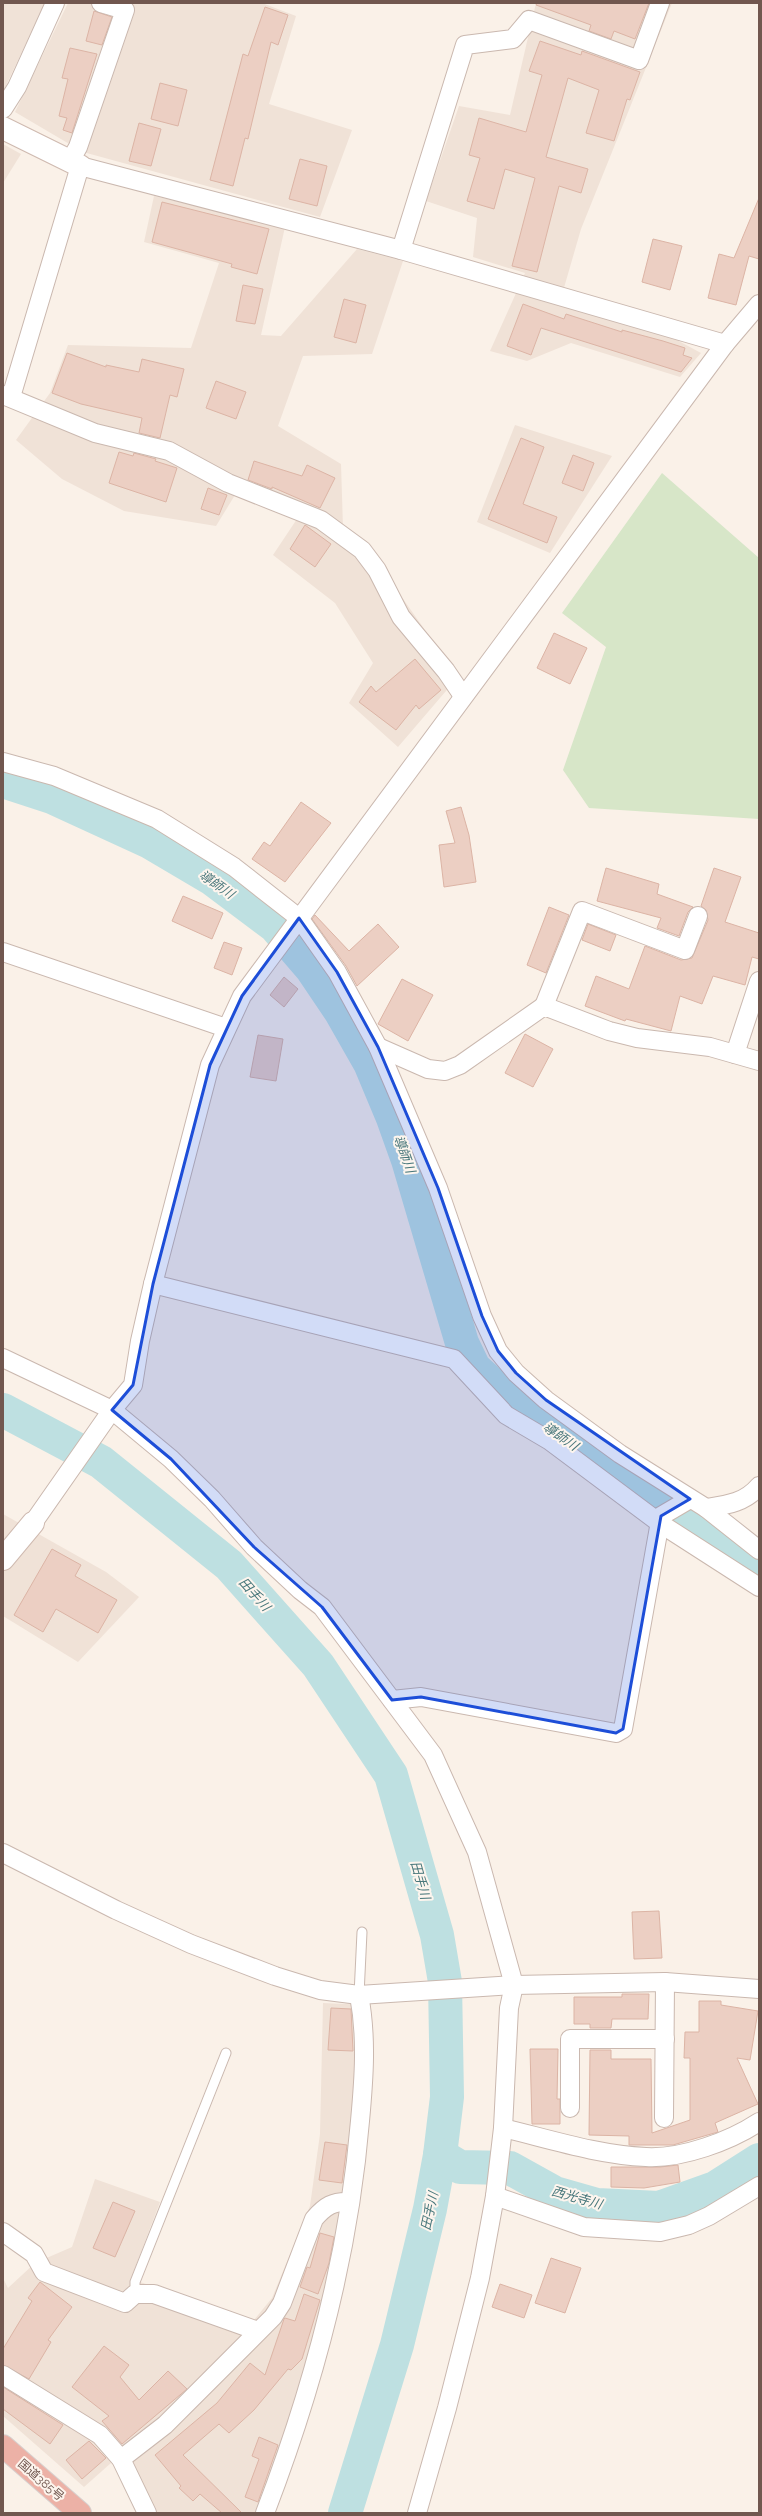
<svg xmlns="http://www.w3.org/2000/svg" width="762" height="2516" font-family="Raleway,'Noto Sans JP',sans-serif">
<rect width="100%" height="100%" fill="#faf1e8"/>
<g fill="#f0e2d7">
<path d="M3,3h42l-42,89z"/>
<path d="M68,3h194l34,13 -27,88 83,26 -32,87 -237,-65 -68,-40z"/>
<path d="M536,3h136l-91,226 -22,76 116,34 26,14 -21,24 -109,-34 -44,18 -37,-10 35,-78 -52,-16 4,-39 -51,-17 33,-95 51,9z"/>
<path d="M3,144l18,10 -18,29z"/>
<path d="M154,196l131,31 -24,108 20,1 76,-87 46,12 -31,93 -69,2 -25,70 63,38 2,64 27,24 88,125 -60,70 -49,-44 24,-40 -38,-60 -62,-48 24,-36 -62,-24 -19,31 -92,-15 -62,-32 -46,-39 34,-47 18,-48 123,3 28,-85 -75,-21z"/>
<path d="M515,425l97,31 -62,97 -73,-31z"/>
<path d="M3,1514l103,58 33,25 -61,65 -75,-46z"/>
<path d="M323,2003l44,2 -4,164 -92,344h-115l-4,-11 -21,-30 -20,-9 -27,24 -81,-71v-138l5,10 27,-25 37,-16 23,-68 65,23 -28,74 8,6 114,38 18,-22 38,-92 10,-72z"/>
</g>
<path fill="#d7e6c8" d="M662,473l97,85v261l-170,-11 -26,-38 43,-123 -44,-34z"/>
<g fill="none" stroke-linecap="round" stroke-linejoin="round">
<g stroke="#bee0e1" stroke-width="34">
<path d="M3,781l49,16 98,45 61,36 64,48 37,43 29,43 29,51 23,55 15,42 54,183 12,25 41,37 114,76 54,40 45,26 31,21"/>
<path d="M3,1410l98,52 128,103 89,100 73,110 46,160 8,47 2,115 -7,58 -10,54 -33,136 -52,168"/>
<path d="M440,2155l20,12 50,1 45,25 42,12 62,3 56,-20 44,-28"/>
</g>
</g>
<g fill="#eccfc3" stroke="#dcb4a5">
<path d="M537,3h112l-14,36 -21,-8 -3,8 -22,-8 2,-6 -55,-20z"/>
<path d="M265,7l23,8 -10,30 -7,-3 -23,97 -3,-1 -12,48 -23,-6 33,-126 5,2z"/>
<path d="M94,11l18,6 -10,28 -16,-4z"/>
<path d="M540,41l41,14 1,-4 58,21 -10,28 -3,-1 -13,42 -28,-8 13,-43 -31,-12 -22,79 42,12 -7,24 -22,-7 -22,86 -25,-6 23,-88 -30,-9 -11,40 -27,-8 13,-43 -11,-3 10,-37 47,14 16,-57 -13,-4z"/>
<path d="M70,48l27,6 -25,79 -9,-3 4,-12 -8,-2 9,-37 -6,-1z"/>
<path d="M160,83l27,7 -9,36 -27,-7z"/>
<path d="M139,123l22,6 -10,37 -22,-5z"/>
<path d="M300,159l27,7 -10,40 -28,-7z"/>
<path d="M759,198v61l-10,-3 -13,49 -28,-7 11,-44 15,4z"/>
<path d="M162,202l107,27 -12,45 -26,-7 1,-3 -80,-22z"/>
<path d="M653,239l29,7 -12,44 -28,-8z"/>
<path d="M243,285l20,4 -8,35 -19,-3z"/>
<path d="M344,299l22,6 -10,38 -22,-6z"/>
<path d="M523,304l41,15 2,-5 56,18v-2l41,11 22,7 -2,7 9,3 -11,14 -140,-44 -10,27 -24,-9z"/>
<path d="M67,353l39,14v-2l33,7 3,-13 42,10 -7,28 -7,-2 -10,43 -21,-5 3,-15 -61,-14 -29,-11z"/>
<path d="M216,381l30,11 -10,27 -30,-11z"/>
<path d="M521,438l23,9 -21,57 34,13 -10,26 -59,-24z"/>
<path d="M119,452l14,4 1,-3 22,6 -1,2 22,7 -11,34 -57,-19z"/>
<path d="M573,455l21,8 -11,28 -21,-8z"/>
<path d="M254,461l48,15 5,-11 28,13 -15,30 -48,-21v2l-24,-9z"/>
<path d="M208,488l19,7 -8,20 -18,-6z"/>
<path d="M305,525l26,19 -16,23 -25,-18z"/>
<path d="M554,633l33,15 -17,36 -33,-16z"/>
<path d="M415,659l26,31 -22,19 -3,-4 -20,25 -37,-28 12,-16 5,6z"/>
<path d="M301,802l30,21 -46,59 -33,-23 12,-17 6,4z"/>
<path d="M461,807l8,28 7,47 -32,5 -5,-42 16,-2 -9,-32z"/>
<path d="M606,868l53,16 -2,10 36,13 -5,5 -9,24 -22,-8 4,-10 -64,-17z"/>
<path d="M714,868l27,9 -16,45 34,11v26l-7,-2 -7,28 -32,-9 -11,28 -22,-8 -9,35 -45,-12 -1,2 -40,-15 11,-30 33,13 16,-43 36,14 11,-2 16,-38 -2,-10 -5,-4z"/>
<path d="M183,896l40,17 -11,26 -40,-18z"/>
<path d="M549,907l20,8 -23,58 -19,-8z"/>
<path d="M315,915l34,36 29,-27 21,23 -42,39 -11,-20 -34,-47z"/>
<path d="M588,924l28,11 -6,16 -28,-11z"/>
<path d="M224,942l18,6 -10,27 -18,-7z"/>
<path d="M284,977l14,12 -14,18 -14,-12z"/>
<path d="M402,979l31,16 -25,46 -30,-17z"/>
<path d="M525,1034l28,15 -20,38 -28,-14z"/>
<path d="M258,1035l25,4 -7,42 -26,-4z"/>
<path d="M52,1549l29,16 -6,11 42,24 -19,33 -42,-24 -13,23 -29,-17z"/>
<path d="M659,1911l3,47 -28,1 -2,-47z"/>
<path d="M622,1994h27l-1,25h-36l-1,9h-21v-4h-16v-27h48z"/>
<path d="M699,2001h22v4l37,6 -8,49 -13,-2 21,46 -43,19 3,9 -45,13h-44v-9l-40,-1 1,-85h21v9h40l1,74 38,-13v-62h-6l1,-26h14z"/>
<path d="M331,2008l20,1 2,42 -25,-1z"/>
<path d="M530,2049h28l-1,50h3v25h-28z"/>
<path d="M325,2142l22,3 -5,38 -23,-3z"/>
<path d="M678,2165l2,17 -36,6 -33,-1v-20h49z"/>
<path d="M113,2202l22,9 -20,46 -22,-9z"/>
<path d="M320,2233l14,4 -5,26 -11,31 -18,-7 7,-20 3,1z"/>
<path d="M551,2258l30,10 -16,45 -30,-10z"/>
<path d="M40,2282l32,25 -24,33 3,2 -22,37 -26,-14v-16l29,-48 -4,-3z"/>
<path d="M500,2284l32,11 -8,23 -32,-11z"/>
<path d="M304,2294l16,6 -18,59 -11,11 -3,-1 -34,41 -25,23 -10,-9 -36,31 59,58h-20l-22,-19 -7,7 -14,-13 2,-2 -26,-31 62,-52 33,-40 15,12 19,-56 1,-1 10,3z"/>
<path d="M104,2346l25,19 -9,12 19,23 29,-29 19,18 -65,55 -20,-23 7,-5 -37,-29z"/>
<path d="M3,2387l60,38 -13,19 -47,-35z"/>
<path d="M259,2437l19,8 -20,57 -13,-5 14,-38 -7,-3z"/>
<path d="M89,2441l17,17 -24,21 -16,-19z"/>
</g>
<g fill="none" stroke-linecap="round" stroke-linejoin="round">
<defs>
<g id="lane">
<path d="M359,1995l3,-63"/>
<path d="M135,2294v-12l91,-229"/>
</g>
<g id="street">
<path d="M3,109l14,-22 38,-84"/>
<path d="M70,161l8,-14 47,-137 -24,-7"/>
<path d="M401,250l64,-205 48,-6 16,-19 110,40 21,-57"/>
<path d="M3,395l92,38 74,18 59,32 93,37 41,30 15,20 24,47 45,54 17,25"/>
<path d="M11,397l69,-231 321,84 324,94"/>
<path d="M3,762l51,14 103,43 77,48 65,51 38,54 41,75 60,141 44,128 16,35 18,22 30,27 74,54 86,54 53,42"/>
<path d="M3,952l223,76"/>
<path d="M544,1006l38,-95 103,39 13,-34"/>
<path d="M378,1047l50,22 17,2 15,-6 84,-59 65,25 28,7 73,9 49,14"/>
<path d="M735,1054l24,-73"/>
<path d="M153,1284l301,75 52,56 44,26 111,83 98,63"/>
<path d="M3,1358l109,52 59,49 41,40 42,48 46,43 22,17 111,148 44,97 37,133 -5,23 -6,120 -8,68 -15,82 -33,130 -30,105"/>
<path d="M706,1508c20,-3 39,-5 53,-22"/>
<path d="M33,1523l79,-113 21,-25 7,-44 13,-57 57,-219 32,-69 483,-652 34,-40"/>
<path d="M392,1700l29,-3 195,36 7,-4 38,-213 29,-17"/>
<path d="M3,1853l113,57 75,34 84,32 45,14 39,5 155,-10 151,-3 94,7"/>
<path d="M570,2108v-69h95"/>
<path d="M664,2118l1,-136"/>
<path d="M503,2128c46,11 95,27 143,29 36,2 84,-16 113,-35"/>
<path d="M495,2196l89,31 76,5 29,-7 20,-9 50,-30"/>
<path d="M3,2232l31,22 10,18 81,31 10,-9h19l104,37"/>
<path d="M3,2375l97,60 21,24 26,54"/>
<path d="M121,2459l44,-34 108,-108 9,-14 32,-84c11,-13 19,-18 36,-17"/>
<path d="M265,2513c48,-125 84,-258 95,-392 4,-43 7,-84 -1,-126"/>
</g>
<g id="secondary">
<path d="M3,128l77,38"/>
<path d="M3,1559l30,-36"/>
</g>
<path id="highway" d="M3,2446l77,67"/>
</defs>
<use href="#lane" stroke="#cab8af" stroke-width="11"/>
<use href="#street" stroke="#cab8af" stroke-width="20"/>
<use href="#secondary" stroke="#cfbab0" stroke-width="24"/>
<use href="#highway" stroke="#d7d0ce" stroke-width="24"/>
<use href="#lane" stroke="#fff" stroke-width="9"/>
<use href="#street" stroke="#fff" stroke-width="18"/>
<use href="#secondary" stroke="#fff" stroke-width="22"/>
<use href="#highway" stroke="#ecb1a6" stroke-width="22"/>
</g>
<path fill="#1d4ed8" fill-opacity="0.2" stroke="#1d4ed8" stroke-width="3" stroke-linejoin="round" d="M299,918l38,54 41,75 60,141 44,128 16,35 18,22 30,27 144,99 -29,17 -38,213 -7,4 -195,-36 -29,3 -70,-93 -68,-60 -83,-88 -59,-49 21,-25 20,-101 57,-219 32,-69z"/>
<g text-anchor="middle" stroke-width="4" stroke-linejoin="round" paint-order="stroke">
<g font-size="12" fill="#71574f" stroke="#fdf5ee">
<text transform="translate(41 2480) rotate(41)" y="4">国道385号</text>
</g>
<g font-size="13" font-style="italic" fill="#48777b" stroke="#fdf5ee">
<text transform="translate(217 884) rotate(35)" y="5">導師川</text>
<text transform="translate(405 1154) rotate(70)" y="5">導師川</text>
<text transform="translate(561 1436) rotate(34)" y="5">導師川</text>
<text transform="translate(255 1594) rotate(48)" y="5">田手川</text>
<text transform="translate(421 1880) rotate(74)" y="5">田手川</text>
<text transform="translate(577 2197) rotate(16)" y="5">西光寺川</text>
<text transform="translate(429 2211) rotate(-78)" y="5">田手川</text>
</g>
</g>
<rect width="762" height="2516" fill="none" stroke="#71574f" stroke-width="8"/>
</svg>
